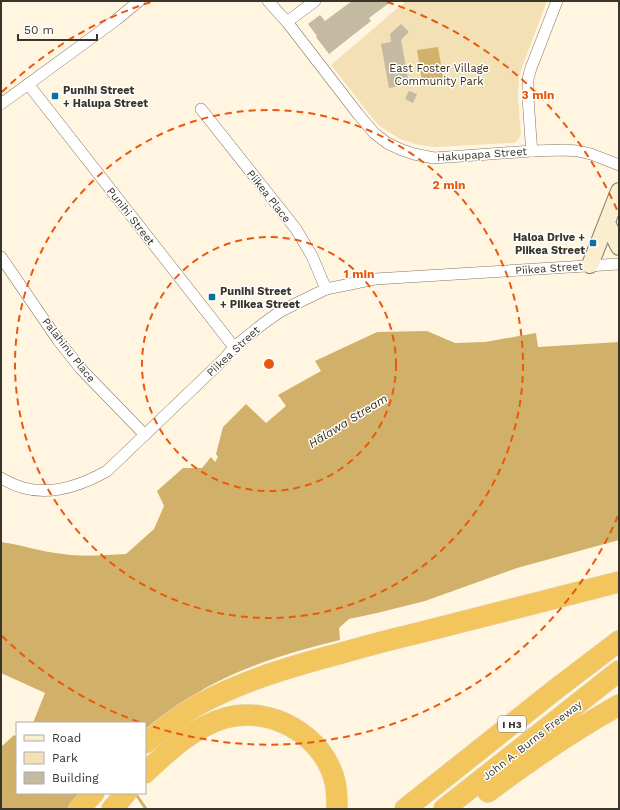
<svg xmlns="http://www.w3.org/2000/svg" width="620" height="810" font-family="'Work Sans',sans-serif">
<rect width="100%" height="100%" fill="#fff5e1"/>
<path fill="#f3e0b4" d="M406,1h141l-25,66 -3,10 -1,22 3,35 -3,6 -4,3h-3l-77,4 -19,-3 -15,-5 -20,-13 -6,-6 -43,-55z"/>
<g fill="#d1b16a">
<path d="M427,331l28,12 30,-1 51,-9 2,14 81,-5v198l-102,28 -92,33 -48,12 -28,6 -10,9 1,12c-44,11 -87,23 -127,44 -24,12 -46,31 -68,46v-7h-112l12,-30 -44,-20v-131c21,3 41,10 62,12 20,3 42,1 63,0l28,-25 10,-23 -7,-15 26,-23h19l9,-11 4,5 3,-5 -2,-3 7,-27 23,-23 20,19 20,-17 -8,-11 43,-24 -6,-10 62,-29z"/>
<path d="M14,735l3,2v56h64l-14,16h-66v-62z"/>
</g>
<path fill="#d2b26b" d="M438,47l6,36 -21,4 -6,-37z"/>
<g fill="none" stroke-linecap="round" stroke-linejoin="round">
<g stroke="#d2b26b" stroke-width="3">
<path d="M1,597l79,26 33,17"/>
<path d="M75,723l3,-14 35,-69 75,-58 42,-43 34,-28 8,-26 28,-13 12,-21 83,-49 51,-3 55,6 38,20 80,4"/>
<path d="M100,723l-6,-22 16,-52"/>
<path d="M135,793l11,16"/>
<path d="M27,809l19,-13 2,-3"/>
</g>
</g>
<g fill="#c4b9a1">
<path d="M352,1h40l-23,17 2,3 -42,33 -13,-17 1,-1 -9,-12 12,-9 5,6z"/>
<path d="M401,24l8,8 -8,8 8,44 -20,4 -8,-44 10,-2 -1,-8z"/>
<path d="M409,91l8,3 -4,9 -8,-4z"/>
</g>
<g fill="none" stroke-linecap="round" stroke-linejoin="round">
<defs>
<g id="street">
<path d="M268,1l19,21 71,92 16,19 13,10 15,7 12,4 20,4 98,-7 32,-1 14,1 13,3 28,11"/>
<path d="M287,22l28,-21"/>
<path d="M28,84l206,263"/>
<path d="M1,104l115,-84 23,-19"/>
<path d="M201,109l95,120 16,27 14,33"/>
<path d="M532,151l-1,-10 -3,-44v-18l3,-11 26,-67"/>
<path d="M1,257l57,83 23,29 64,66"/>
<path d="M1,478c7,4 15,8 23,10 29,8 58,-3 83,-17l118,-113 9,-11 30,-24 17,-12 45,-22 49,-10 244,-15"/>
</g>
<g id="secondary">
<path d="M607,223l12,24"/>
<path d="M590,265l29,-74"/>
</g>
<g id="highway">
<path d="M145,743c16,-13 33,-26 51,-37 45,-25 93,-39 142,-52 25,-7 50,-14 76,-20 68,-17 137,-35 205,-52"/>
<path d="M145,773c23,-22 49,-46 80,-55 45,-13 99,17 110,64 2,9 2,18 2,27"/>
<path d="M488,792c42,-32 85,-61 131,-87"/>
<path d="M79,809l15,-16"/>
<path d="M112,809l14,-16"/>
<path d="M405,809l151,-120 63,-48"/>
<path d="M444,809l175,-138"/>
</g>
</defs>
<use href="#street" stroke="#857a63" stroke-width="12"/>
<use href="#secondary" stroke="#857a63" stroke-width="18"/>
<use href="#highway" stroke="#dfdfdd" stroke-width="22"/>
<use href="#street" stroke="#fff" stroke-width="11"/>
<use href="#secondary" stroke="#fbeece" stroke-width="16"/>
<use href="#highway" stroke="#f3c65d" stroke-width="21"/>
</g>
<g fill="none" stroke="#e8590c" stroke-width="2" stroke-dasharray="7 5">
<circle cx="269" cy="364" r="127"/>
<circle cx="269" cy="364" r="254"/>
<path d="M618 516A381 381 0 0 1 148 725M139 722A381 381 0 0 1 2 636M2 92A381 381 0 0 1 151 2M387 2A381 381 0 0 1 618 212"/>
</g>
<g fill="#0d709d" stroke="#fff" stroke-width="1.5">
<rect x="51" y="92" width="8" height="8" rx="2"/>
<rect x="589" y="239" width="8" height="8" rx="2"/>
<rect x="208" y="293" width="8" height="8" rx="2"/>
</g>
<g text-anchor="middle" stroke-width="3" stroke-linejoin="round" paint-order="stroke">
<rect fill="#fff" stroke="#74726b" stroke-width="1" x="498" y="716" width="28" height="16" rx="3"/>
<g font-size="10" font-weight="bold" fill="#39352b">
<text x="512" y="728">I H3</text>
</g>
<g font-size="11" fill="#3a2d0c" stroke="#fff">
<text x="439" y="72">East Foster Village<tspan x="439" dy="13">Community Park</tspan></text>
</g>
<g font-size="11" font-weight="bold" fill="#39352b" stroke="#fff" text-anchor="start">
<text x="63" y="94">Punihi Street<tspan x="63" dy="13">+ Halupa Street</tspan></text>
<text x="585" y="241" text-anchor="end">Haloa Drive +<tspan x="585" dy="13">Piikea Street</tspan></text>
<text x="220" y="295">Punihi Street<tspan x="220" dy="13">+ Piikea Street</tspan></text>
</g>
<g font-size="11" fill="#39352b" stroke="#fff">
<text transform="translate(482 154) rotate(-4)" y="4">Hakupapa Street</text>
<text transform="translate(269 196) rotate(52)" y="4">Piikea Place</text>
<text transform="translate(131 216) rotate(52)" y="4">Punihi Street</text>
<text transform="translate(549 268) rotate(-4)" y="4">Piikea Street</text>
<text transform="translate(69 350) rotate(52)" y="4">Palahinu Place</text>
<text transform="translate(233 351) rotate(-43)" y="4">Piikea Street</text>
<text transform="translate(532 740) rotate(-38)" y="4">John A. Burns Freeway</text>
</g>
<g font-size="12" font-style="italic" fill="#3b2e0e" stroke="#fff">
<text transform="translate(348 421) rotate(-32)" y="4">Hālawa Stream</text>
</g>
</g>
<circle cx="269" cy="364" r="6" fill="#e8590c" stroke="#fff" stroke-width="2"/>
<g font-size="12" text-anchor="middle" font-weight="bold" fill="#e8590c" stroke="#fff" stroke-width="3" stroke-linejoin="round" paint-order="stroke">
<text x="538" y="99">3 min</text>
<text x="449" y="189">2 min</text>
<text x="359" y="278">1 min</text>
</g>
<rect width="620" height="810" fill="none" stroke="#39352b" stroke-width="4"/>
<rect x="16" y="722" width="130" height="72" fill="#ffffff" stroke="#b0aeaa"/>
<rect x="24" y="735" width="20" height="6" fill="#fbeece" stroke="#b0aeaa"/>
<text x="52" y="742" font-size="12" fill="#39352b">Road</text>
<rect x="24" y="752" width="20" height="12" fill="#f3e0b4" stroke="#b0aeaa"/>
<text x="52" y="762" font-size="12" fill="#39352b">Park</text>
<rect x="24" y="772" width="20" height="12" fill="#c4b9a1" stroke="#b0aeaa"/>
<text x="52" y="782" font-size="12" fill="#39352b">Building</text>
<path d="M18 34v6h79v-6" fill="none" stroke="#39352b" stroke-width="2"/>
<text x="24" y="34" font-size="12" fill="#39352b" stroke="#ffffff" stroke-width="3" paint-order="stroke">50 m</text>
</svg>
